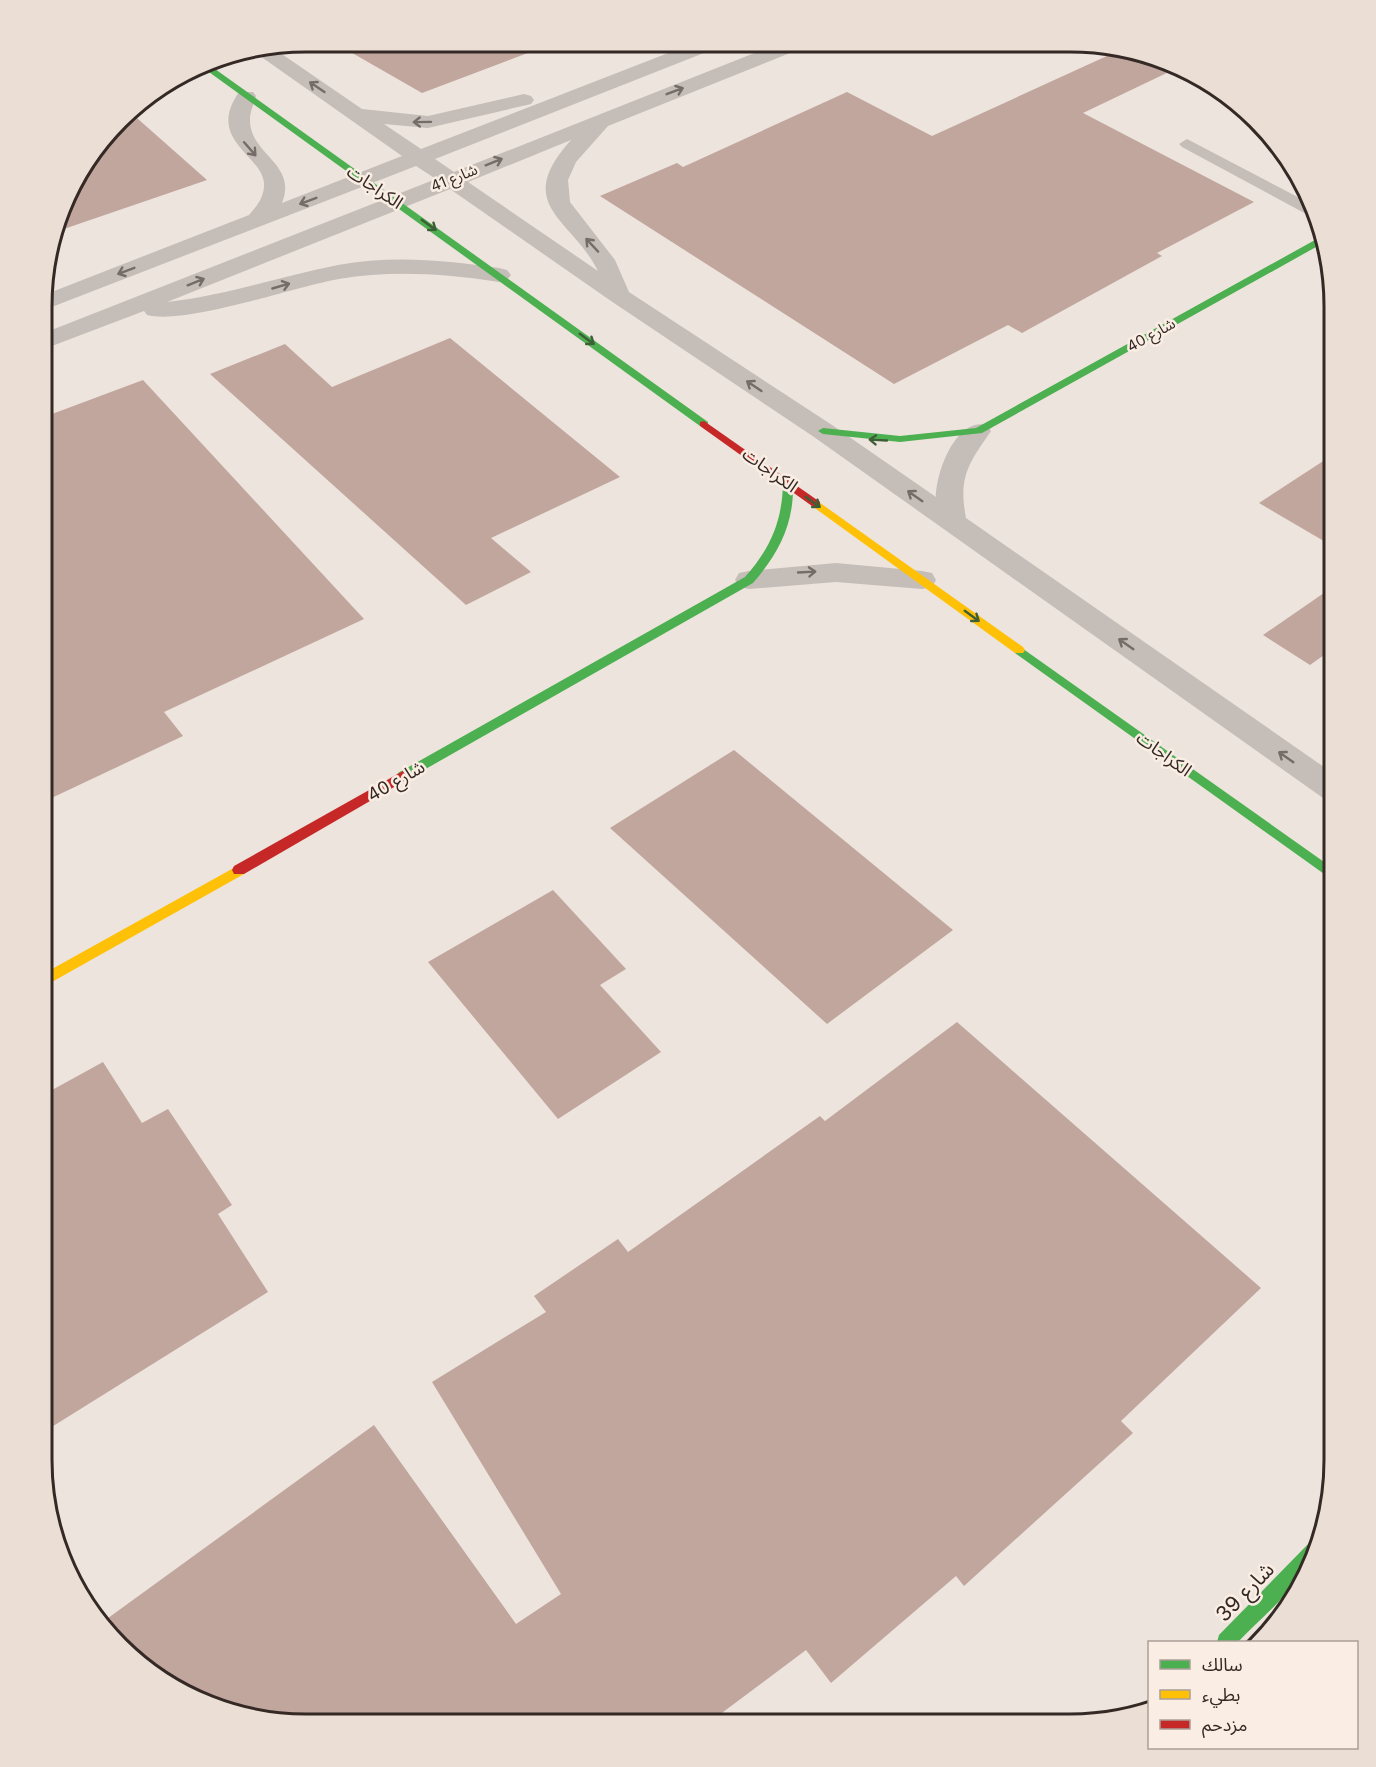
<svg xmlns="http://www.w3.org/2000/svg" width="1376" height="1767" font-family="Inter,'Noto Sans Arabic',sans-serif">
<rect width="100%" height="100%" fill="#ece4dd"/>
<g fill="#c1a69e">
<path d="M333,42l212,1 1,3 -124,47z"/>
<path d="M1120,50l53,20 -90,43 171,89 -97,51 5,3 -140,77 -14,-8 -114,59 -294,-188 77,-33 6,4 164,-75 85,44z"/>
<path d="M129,111l78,69 -149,51 19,-56z"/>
<path d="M450,338l170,139 -129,61 40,34 -65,33 -256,-231 75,-30 47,43z"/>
<path d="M143,380l221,239 -200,93 19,24 -140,66 1,-385z"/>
<path d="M1334,454v93l-75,-44z"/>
<path d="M1334,586v62l-24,17 -47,-30z"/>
<path d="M734,750l219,180 -126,94 -217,-196z"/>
<path d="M553,890l73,79 -26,16 61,67 -103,67 -130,-157z"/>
<path d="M957,1022l304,266 -140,133 12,12 -169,153 -8,-10 -125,107 -25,-33 -99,74h-418l-67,-13 -62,-30 -56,-60 270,-196 142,199 45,-30 -129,-212 114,-70 -12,-16 84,-57 10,13 192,-136 5,5z"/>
<path d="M103,1062l39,61 26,-14 64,96 -14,9 50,78 -226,141 1,-338z"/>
</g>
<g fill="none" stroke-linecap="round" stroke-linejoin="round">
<path fill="#c5bdb7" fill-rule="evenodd" d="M1187,139l124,65 5,12 -8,-1 -126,-68 -3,-3z"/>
<g fill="#c5bdb7" fill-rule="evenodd">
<path d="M694,43h28l-3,4 -284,112 19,13 326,-129h28l-3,4 -197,79 -32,36 -8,18 2,22 45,58 14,32 203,133 104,72c0,-25 20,-80 51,-72l4,6c-22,32 -33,46 -25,87l368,256v28l-11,-4 -509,-361 -203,-136 -161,-112 -283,113c58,-6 114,-26 171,-37 54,-10 107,-5 161,3l8,2 4,5 -4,5 -8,2c-53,-8 -106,-12 -160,-3 -46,8 -152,46 -192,36l-3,-4 -100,38v-16l392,-154 -20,-13 -372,144v-15l205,-80c7,-8 14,-16 15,-28 3,-31 -60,-45 -25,-95h14l3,4c-2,7 -6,16 -6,23 -1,36 48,44 32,84l120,-47 -149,-105 20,-3 89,61 66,7 96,-22 7,2 3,4 -3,4 -103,24 -44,-4 37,25zM571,140c-59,66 0,77 27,131l-130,-89z"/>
<path d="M836,563l86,8 10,2 4,7 -4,7 -10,2 -86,-7 -87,7 -10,-2 -4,-7 4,-7 10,-2z"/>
</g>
<g fill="#4caf50" fill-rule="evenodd">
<path d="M208,64l500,358v4h-8l-498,-359z"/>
<path d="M1324,235l1,7 -343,191 -82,9 -77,-8 -5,-3 5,-3 77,8 76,-8z"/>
<path d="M788,481l5,3c1,40 -14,69 -40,99l-345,196h-10l-1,-3 1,-3 347,-196c25,-28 37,-55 38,-93z"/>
<path d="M1019,646l315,223v12l-319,-228 -2,-3 2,-3z"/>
<path d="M1320,1535l2,1c-8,38 -57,78 -84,106h-21l2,-7 95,-97z"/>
</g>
<g fill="#ffc107" fill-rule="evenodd">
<path d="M816,500l207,147 2,3 -2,3h-8l-203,-147 -2,-2z"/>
<path d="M239,865l5,1 2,4 -2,4 -201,113v-13z"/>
</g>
<g fill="#c62828" fill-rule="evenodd">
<path d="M704,421l116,81v4h-8l-112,-80v-4z"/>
<path d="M403,771l6,5 -1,3 -164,95h-10l-2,-4 2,-4z"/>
</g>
</g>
<defs><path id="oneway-shaft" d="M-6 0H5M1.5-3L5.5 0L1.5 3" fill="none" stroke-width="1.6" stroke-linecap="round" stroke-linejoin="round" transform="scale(1.5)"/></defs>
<g stroke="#766c67">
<use href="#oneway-shaft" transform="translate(317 87) rotate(-146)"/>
<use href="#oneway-shaft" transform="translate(675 91) rotate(-21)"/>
<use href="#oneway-shaft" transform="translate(422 122) rotate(179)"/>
<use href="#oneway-shaft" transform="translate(250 149) rotate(49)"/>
<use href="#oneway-shaft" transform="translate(494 162) rotate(-22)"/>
<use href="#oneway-shaft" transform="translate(308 201) rotate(159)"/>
<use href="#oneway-shaft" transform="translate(592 245) rotate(-133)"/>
<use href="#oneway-shaft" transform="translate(126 271) rotate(159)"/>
<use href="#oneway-shaft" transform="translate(196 282) rotate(-22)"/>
<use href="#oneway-shaft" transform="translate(281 286) rotate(-16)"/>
<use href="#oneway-shaft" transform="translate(754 386) rotate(-146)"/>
<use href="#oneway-shaft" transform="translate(915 496) rotate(-145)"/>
<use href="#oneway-shaft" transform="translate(807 572) rotate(-3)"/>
<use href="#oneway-shaft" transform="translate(1126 644) rotate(-145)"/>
<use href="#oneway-shaft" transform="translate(1286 757) rotate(-145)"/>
</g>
<g stroke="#3e5f36">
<use href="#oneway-shaft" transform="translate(429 225) rotate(36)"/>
<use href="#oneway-shaft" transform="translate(587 339) rotate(36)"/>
<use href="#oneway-shaft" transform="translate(878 440) rotate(-177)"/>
<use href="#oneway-shaft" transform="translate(813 502) rotate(36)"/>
<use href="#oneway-shaft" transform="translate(972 616) rotate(36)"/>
</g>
<g text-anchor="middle" stroke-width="5" stroke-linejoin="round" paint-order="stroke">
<g font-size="15" fill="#352925" stroke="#faeee4">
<text transform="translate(454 178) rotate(-22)" y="5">شارع 41</text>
<text transform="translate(1151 335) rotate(-29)" y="5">شارع 40</text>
</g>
<g font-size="18" fill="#352925" stroke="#faeee4">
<text transform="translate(375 187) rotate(34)" y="6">الكراجات</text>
<text transform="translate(770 470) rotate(36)" y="6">الكراجات</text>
<text transform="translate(1164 754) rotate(36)" y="6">الكراجات</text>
<text transform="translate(396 781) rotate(-30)" y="6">شارع 40</text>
</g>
<g font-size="21" fill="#352925" stroke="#faeee4">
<text transform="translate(1245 1592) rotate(-46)" y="7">شارع 39</text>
</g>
</g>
<path d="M0 0H1376V1767H0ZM306 52H1070A254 254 0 0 1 1324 306V1460A254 254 0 0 1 1070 1714H306A254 254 0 0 1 52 1460V306A254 254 0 0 1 306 52Z" fill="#eaded5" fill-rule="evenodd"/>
<path fill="none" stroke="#352925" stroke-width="3" d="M306 52H1070A254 254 0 0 1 1324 306V1460A254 254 0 0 1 1070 1714H306A254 254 0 0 1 52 1460V306A254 254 0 0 1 306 52Z"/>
<rect x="1148" y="1641" width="210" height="108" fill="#faeee4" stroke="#ab9f98" stroke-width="1.5"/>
<rect x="1160" y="1660" width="30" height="9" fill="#4caf50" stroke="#ab9f98" stroke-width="1.5"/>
<text x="1202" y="1671" font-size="18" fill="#352925">سالك</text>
<rect x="1160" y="1690" width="30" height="9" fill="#ffc107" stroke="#ab9f98" stroke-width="1.5"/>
<text x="1202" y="1701" font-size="18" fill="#352925">بطيء</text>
<rect x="1160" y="1720" width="30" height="9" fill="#c62828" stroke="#ab9f98" stroke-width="1.5"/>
<text x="1202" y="1731" font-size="18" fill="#352925">مزدحم</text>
</svg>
